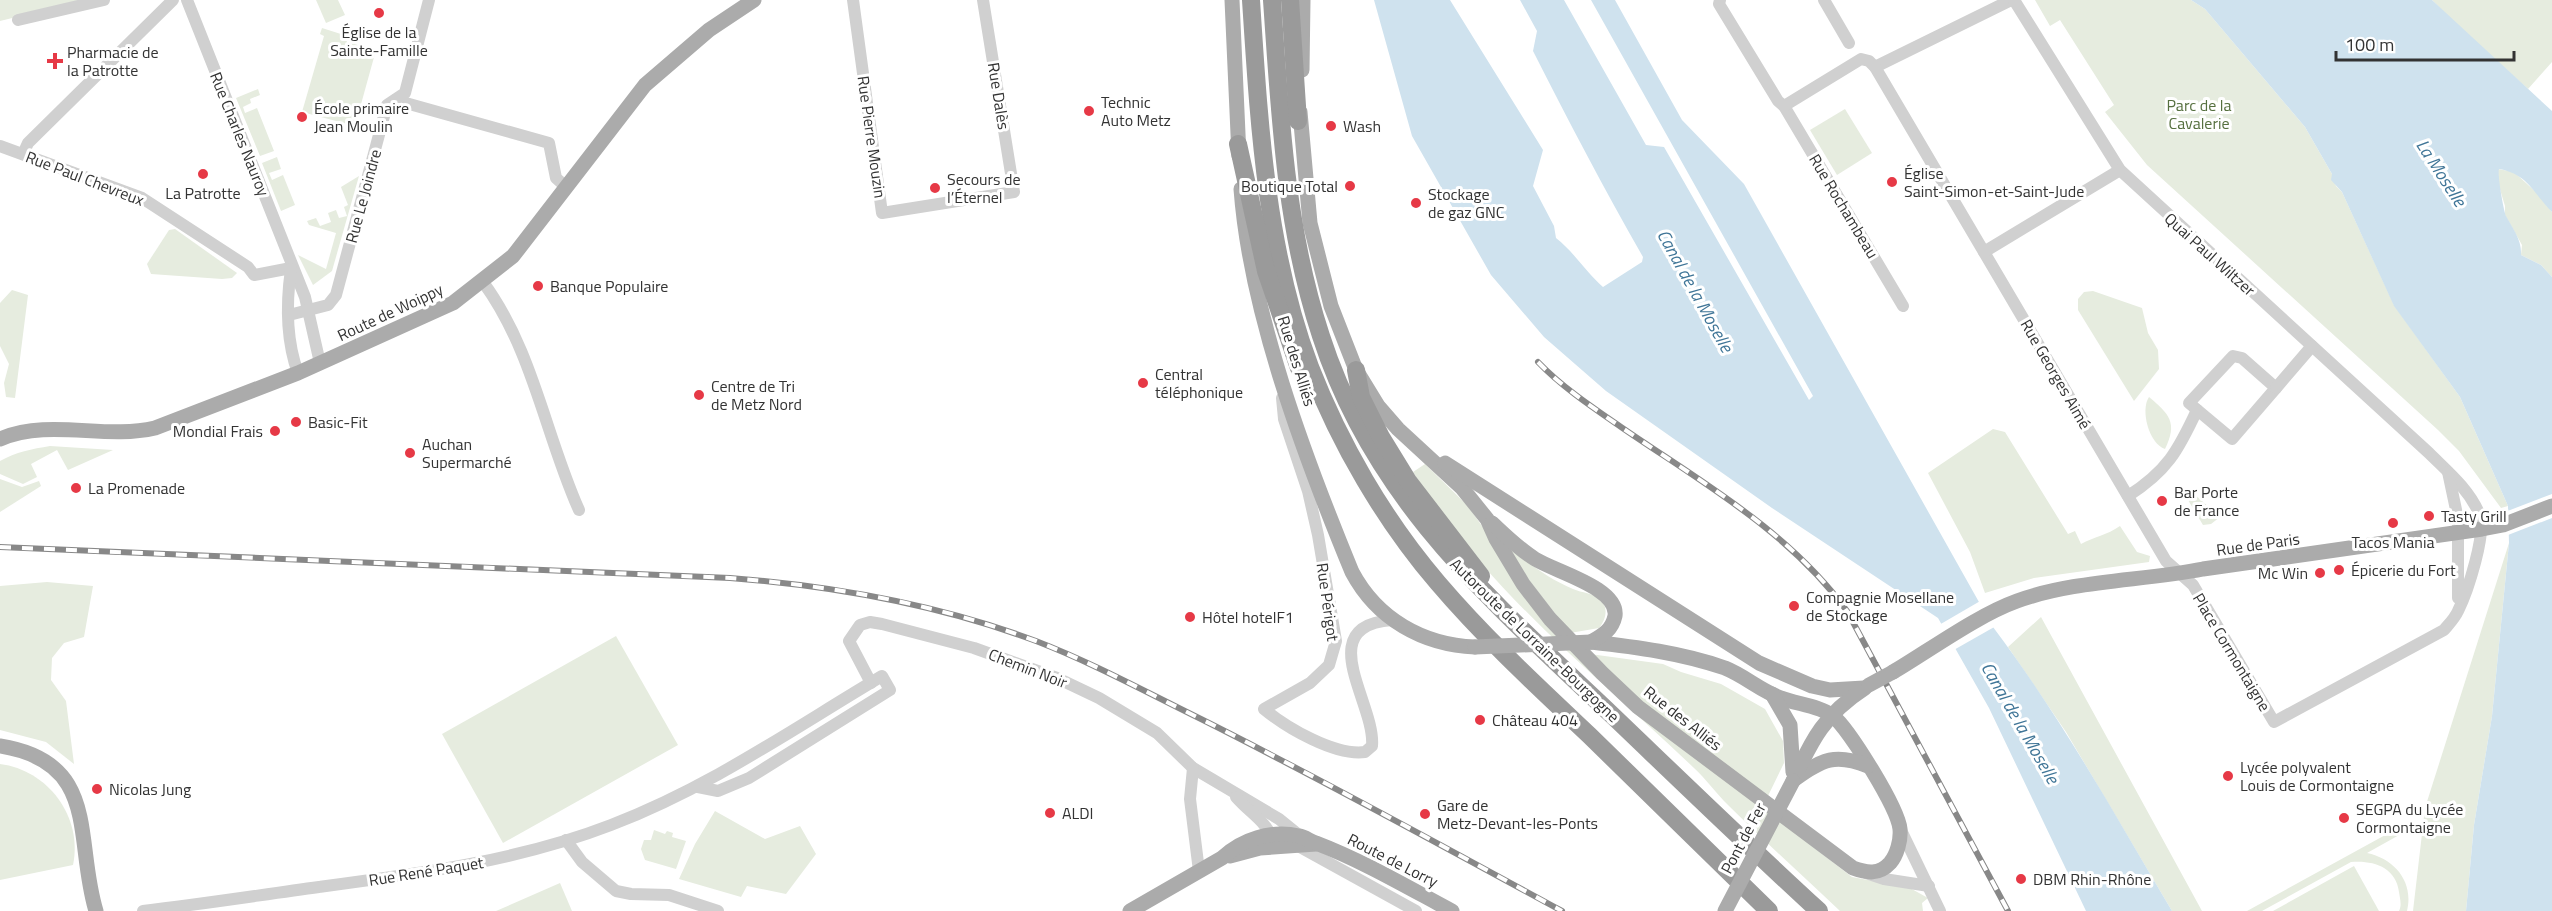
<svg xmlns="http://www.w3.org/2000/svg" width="2552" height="911" font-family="'Titillium Web',sans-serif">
<rect width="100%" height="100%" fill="#fff"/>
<g fill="#e6ecdf">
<path d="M0,0h86l-86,21z"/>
<path d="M316,0h22l7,15 -19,8z"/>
<path d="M2035,0h156l14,9 100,118 27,47 4,12 6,6 52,113 66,92 48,109 -7,2 -42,-57 -21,-21 -291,-265 -42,-53 9,-7 -54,-85 -10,6z"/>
<path d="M2432,0h120v62l-24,27 -64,-57z"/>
<path d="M322,28l22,7 3,7 29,8 -21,76 -53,-14 22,-76 -4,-2z"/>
<path d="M258,89l2,6 -10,4 1,4 -8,4 2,6 12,-5 17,43 -14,5 -24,-58z"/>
<path d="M1845,109l27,44 -35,22 -27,-45z"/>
<path d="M277,157l4,12 -12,4 3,7 11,-5 12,30 -14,6 -19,-48z"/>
<path d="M2498,169l16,3 23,21 15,19v65l-11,-12 -20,-10 1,-10 -17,-30v-9l-9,-30z"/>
<path d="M359,176l-27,95 -19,14 -15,-30 28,14 10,-36 -27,-8 -2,-4 9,-3 4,8 11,-4 -3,-9 8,-3 3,8 8,-2 -3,-9 4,-2 -7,-18z"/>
<path d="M175,229l62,44 -5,5 -10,1 -71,-5 -4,-10 22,-34z"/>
<path d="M12,290l16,5 -13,103 -9,-1 -2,-14 5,-19 -9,-18v-43z"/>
<path d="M2093,291l49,17 6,25 10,17 1,19 -25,32 -56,-91v-11l6,-7z"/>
<path d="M2149,397c20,17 29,25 16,52 -16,-5 -25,-39 -16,-52z"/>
<path d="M1993,429l12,3 63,102 7,-3 6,13c13,-7 26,-9 39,-18l17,26 13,4 -1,6 -115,16 -49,15 -15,-41 -42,-79z"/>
<path d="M50,446l63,4 -45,20 -11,-20 -26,14 6,13 -14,7 -23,-10v-13c16,-9 32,-12 50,-15z"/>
<path d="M1425,464l43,42 87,125 205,175 92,71 58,11 18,10 -6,5 1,8h-83c-37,-35 -76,-70 -112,-106 -12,-12 -22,-26 -34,-37 -102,-97 -204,-174 -281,-296z"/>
<path d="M0,479l22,8 17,-6 2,5 -41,26z"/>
<path d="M2193,493l27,24 -9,7 -8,1 -15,-25z"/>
<path d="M1504,540c20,21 43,38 69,49 9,4 20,4 27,10 9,8 6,21 -1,29l-29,5 -52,-67z"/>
<path d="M2509,543l-17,173 -18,109 -8,86h-53l12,-103z"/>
<path d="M47,582l46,4 -9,51 -20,6 -12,15 -1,22 15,21 8,63 -28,-22 -46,-12v-144z"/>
<path d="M2041,617l161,294h-30l-106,-179 -58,-85z"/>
<path d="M616,636l62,109 -175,98 -61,-109z"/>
<path d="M1590,654l73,10 18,8 40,12 44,25 18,32 1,22 -17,35 -127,-98z"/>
<path d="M0,764c48,6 83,53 73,101l-73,15z"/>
<path d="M715,811l50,28 35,-13 16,28 -30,40 -39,-8 -6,11 -62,-18 16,-35z"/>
<path d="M2398,828l3,6 -34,19c28,6 47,29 40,58h-8c3,-6 1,-12 0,-19 -3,-25 -26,-32 -48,-30l-89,49h-15z"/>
<path d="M654,830l11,4 2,-3 6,2 -1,4 14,4 -10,28 -31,-9 -4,-11 3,-9h7z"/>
<path d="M2354,866l25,45h-106z"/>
<path d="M560,883l12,28h-76z"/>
</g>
<g fill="#cfe2ee">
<path d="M1374,0h76l93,150 -10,36 21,40 2,12c17,13 30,34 47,49l39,-25 1,-5c-39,-68 -75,-137 -110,-206l4,-20 -17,-31h44l82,145 18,2 145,253 4,-4 -222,-396h24l67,120 62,64 249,443c68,90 122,188 179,284h-86l-97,-203 -51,-90 -166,-110 -166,-117 -62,-54 -53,-62 -79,-139z"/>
<path d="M2191,0h241l120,111v101c-19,-19 -24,-38 -53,-43 -2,5 5,43 7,47 7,13 16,24 15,39l20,10 11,12v634h-86l8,-86 18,-109 17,-173 -1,-37 -48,-109 -66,-91 -52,-114 -11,-12 1,-6 -27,-47 -100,-118z"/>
</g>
<g fill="#fff">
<path d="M2552,494v24l-44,17 -3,-23z"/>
<path d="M1982,600l14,26 -44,25 -13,-26z"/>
</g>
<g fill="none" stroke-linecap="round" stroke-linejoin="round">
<g stroke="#d0d0d0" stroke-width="12">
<path d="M187,0l118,297 15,66"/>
<path d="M853,0l29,213 132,-21 -31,-192"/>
<path d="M1720,0l-1,4 59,97 6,5 119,200"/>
<path d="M1824,0l25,43"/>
<path d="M18,20l86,-20"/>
<path d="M1875,67l136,-67"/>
<path d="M395,100l154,43 7,35 9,8"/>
<path d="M1784,106l77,-47 8,2 6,6 291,494 27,24 81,137 170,-92c5,-6 11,-12 14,-19 9,-18 30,-80 21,-98 -11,-25 -31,-41 -50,-60l-309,-283 -106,-170"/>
<path d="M0,146l142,52 106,69 6,8 37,-7"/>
<path d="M23,154l5,-11 145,-143"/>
<path d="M1984,252l136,-82"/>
<path d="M291,269c-5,35 -5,71 7,104"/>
<path d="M483,282c50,68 62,152 96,228"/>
<path d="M289,315l39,-10 8,-10 51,-190 18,-12 24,-93"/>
<path d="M2233,356l9,2 34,30 -44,51 -43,-36z"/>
<path d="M2276,388l36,-42"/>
<path d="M1282,398l2,21 24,72 10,44 18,106 -7,24 -19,18 -46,26c23,19 71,47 101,43l7,-6c4,-42 -61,-120 20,-126"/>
<path d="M2448,472l10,47v79"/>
<path d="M2128,496c39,-25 50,-45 69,-86"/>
<path d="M871,683l-22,-42 11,-16 10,-3 12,2 92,24 83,30 42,20 58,35 36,35 86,51 21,17"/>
<path d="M1193,768l-3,31 9,72"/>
<path d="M1236,797c16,18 28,22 39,45"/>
<path d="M1900,828l40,83"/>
<path d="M566,840l16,22 34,29 15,3 38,1 49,16"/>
<path d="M1300,847l116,64"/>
<path d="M1866,873l18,6 45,7"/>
<path d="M143,911c59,-7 117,-16 176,-24 99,-13 199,-26 292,-62 99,-38 180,-95 271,-149l8,14 -141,88 -31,13 -20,-4"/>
</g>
<g stroke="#ababab" stroke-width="15">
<path d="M1232,0l7,156"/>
<path d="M1302,70l1,-70"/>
<path d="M1300,112l10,111 21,83 25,64 22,36 20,23 64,59 25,31 9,20 27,45 27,35 52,54 36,34 215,161c14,5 26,7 37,-5 7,-8 11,-23 10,-34 -2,-21 -51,-100 -67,-113 -13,-10 -37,-12 -52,-18 -20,-7 -36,-22 -56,-30 -43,-15 -89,-21 -134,-26"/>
<path d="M1241,189c9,123 64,269 111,383 25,47 71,73 123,75"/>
<path d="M0,439c50,-21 104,1 155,-11l143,-55 155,-70 60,-47 132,-171 64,-55 45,-30"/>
<path d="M1445,463l314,200 53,23 18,4 34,-2"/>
<path d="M1492,523c14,13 27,26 43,36 21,13 84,29 80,57 -3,14 -12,19 -24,26"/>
<path d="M1893,672c37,-22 85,-57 124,-71 57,-21 126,-20 186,-32l279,-40 21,-4 49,-19"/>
<path d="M1772,694l18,31 3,47"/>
<path d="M0,746c101,16 74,93 96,165"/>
<path d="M1795,779c27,-20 41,-26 73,-13"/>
<path d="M1793,781c19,-42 32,-67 72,-93"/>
<path d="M1230,856l30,-8 56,-4"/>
<path d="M1130,911l92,-53c20,-19 49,-28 77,-22 6,1 11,5 17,7 47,18 91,44 136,68"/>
</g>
<g stroke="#9a9a9a" stroke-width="18">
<path d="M1251,0c8,123 15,251 59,367 30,77 74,153 128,216 46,54 99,103 151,152 60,59 120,117 180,176"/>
<path d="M1272,0c8,114 13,227 49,336 53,165 170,264 291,379 69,66 137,132 207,196"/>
<path d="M1290,0l8,121"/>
<path d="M1238,144l28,127 33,97"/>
<path d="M1356,370l5,27 20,40 27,44 73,95"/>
</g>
<defs>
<g id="rail">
<path d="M1538,362c24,25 54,45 83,65 80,55 168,104 226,184l161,300"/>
<path d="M0,547l730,31c105,8 207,26 306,63 57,22 110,51 165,78 122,61 241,127 361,192"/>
</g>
</defs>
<use href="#rail" stroke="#888" stroke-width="6"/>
<use href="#rail" stroke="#fff" stroke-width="4" stroke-dasharray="11" stroke-linecap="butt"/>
<g stroke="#ababab" stroke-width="15">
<path d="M1475,647l116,-5"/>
<path d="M1869,685l24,-13"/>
<path d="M1725,911l68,-130"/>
</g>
</g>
<g fill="#e63946" stroke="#fff" stroke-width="2">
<circle cx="379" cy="13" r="6"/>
<path d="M52 52h6v6h6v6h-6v6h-6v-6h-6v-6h6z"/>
<circle cx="1089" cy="111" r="6"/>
<circle cx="302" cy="117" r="6"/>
<circle cx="1331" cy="126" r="6"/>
<circle cx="203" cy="174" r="6"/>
<circle cx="1892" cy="182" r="6"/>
<circle cx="1350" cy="186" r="6"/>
<circle cx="935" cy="188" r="6"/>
<circle cx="1416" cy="203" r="6"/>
<circle cx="538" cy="286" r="6"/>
<circle cx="1143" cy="383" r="6"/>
<circle cx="699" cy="395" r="6"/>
<circle cx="296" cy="422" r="6"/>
<circle cx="275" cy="431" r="6"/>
<circle cx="410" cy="453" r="6"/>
<circle cx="76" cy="488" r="6"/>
<circle cx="2162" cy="501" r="6"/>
<circle cx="2429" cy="516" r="6"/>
<circle cx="2393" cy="523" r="6"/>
<circle cx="2339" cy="570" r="6"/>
<circle cx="2320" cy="573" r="6"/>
<circle cx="1794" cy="606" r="6"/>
<circle cx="1190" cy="617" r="6"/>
<circle cx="1480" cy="720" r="6"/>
<circle cx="2228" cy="776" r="6"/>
<circle cx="97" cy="789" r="6"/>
<circle cx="1050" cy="813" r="6"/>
<circle cx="1425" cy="814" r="6"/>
<circle cx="2344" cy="818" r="6"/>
<circle cx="2021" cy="879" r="6"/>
</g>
<g text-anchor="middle" stroke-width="6" stroke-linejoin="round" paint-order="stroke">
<g font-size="16" fill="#333" stroke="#fff" text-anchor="start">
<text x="379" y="38" text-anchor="middle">Église de la<tspan x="379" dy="18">Sainte-Famille</tspan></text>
<text x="67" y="58">Pharmacie de<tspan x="67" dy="18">la Patrotte</tspan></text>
<text x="1101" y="108">Technic<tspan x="1101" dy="18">Auto Metz</tspan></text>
<text x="314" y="114">École primaire<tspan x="314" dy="18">Jean Moulin</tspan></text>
<text x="1343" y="132">Wash</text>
<text x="1904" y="179">Église<tspan x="1904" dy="18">Saint-Simon-et-Saint-Jude</tspan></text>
<text x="947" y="185">Secours de<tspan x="947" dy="18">l’Éternel</tspan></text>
<text x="1338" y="192" text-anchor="end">Boutique Total</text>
<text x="203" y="199" text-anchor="middle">La Patrotte</text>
<text x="1428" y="200">Stockage<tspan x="1428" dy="18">de gaz GNC</tspan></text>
<text x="550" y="292">Banque Populaire</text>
<text x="1155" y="380">Central<tspan x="1155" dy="18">téléphonique</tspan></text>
<text x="711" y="392">Centre de Tri<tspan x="711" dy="18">de Metz Nord</tspan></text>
<text x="308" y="428">Basic-Fit</text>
<text x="263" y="437" text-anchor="end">Mondial Frais</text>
<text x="422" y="450">Auchan<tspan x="422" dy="18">Supermarché</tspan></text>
<text x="88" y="494">La Promenade</text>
<text x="2174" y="498">Bar Porte<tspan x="2174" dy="18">de France</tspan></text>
<text x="2441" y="522">Tasty Grill</text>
<text x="2393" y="548" text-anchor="middle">Tacos Mania</text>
<text x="2351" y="576">Épicerie du Fort</text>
<text x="2308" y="579" text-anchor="end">Mc Win</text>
<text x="1806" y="603">Compagnie Mosellane<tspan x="1806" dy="18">de Stockage</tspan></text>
<text x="1202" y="623">Hôtel hotelF1</text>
<text x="1492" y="726">Château 404</text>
<text x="2240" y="773">Lycée polyvalent<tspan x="2240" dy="18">Louis de Cormontaigne</tspan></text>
<text x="109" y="795">Nicolas Jung</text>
<text x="1437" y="811">Gare de<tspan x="1437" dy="18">Metz-Devant-les-Ponts</tspan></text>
<text x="2356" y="815">SEGPA du Lycée<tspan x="2356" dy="18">Cormontaigne</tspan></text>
<text x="1062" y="819">ALDI</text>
<text x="2033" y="885">DBM Rhin-Rhône</text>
</g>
<g font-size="16" fill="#333" stroke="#fff">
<text transform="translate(999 96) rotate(81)" y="6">Rue Dalès</text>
<text transform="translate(240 134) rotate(68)" y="6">Rue Charles Nauroy</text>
<text transform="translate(872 137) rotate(82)" y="6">Rue Pierre Mouzin</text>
<text transform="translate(85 178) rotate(21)" y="6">Rue Paul Chevreux</text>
<text transform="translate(363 196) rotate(-75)" y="6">Rue Le Joindre</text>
<text transform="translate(1844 206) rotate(59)" y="6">Rue Rochambeau</text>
<text transform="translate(2210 254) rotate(42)" y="6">Quai Paul Wiltzer</text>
<text transform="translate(390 312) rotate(-25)" y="6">Route de Woippy</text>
<text transform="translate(1297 361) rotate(73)" y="6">Rue des Alliés</text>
<text transform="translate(2056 374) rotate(60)" y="6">Rue Georges Aimé</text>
<text transform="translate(2258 544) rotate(-8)" y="6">Rue de Paris</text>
<text transform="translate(1328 602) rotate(82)" y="6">Rue Périgot</text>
<text transform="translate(1535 640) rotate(44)" y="6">Autoroute de Lorraine-Bourgogne</text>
<text transform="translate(2232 652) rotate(59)" y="6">Place Cormontaigne</text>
<text transform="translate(1028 668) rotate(21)" y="6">Chemin Noir</text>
<text transform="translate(1683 718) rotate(38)" y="6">Rue des Alliés</text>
<text transform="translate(1743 838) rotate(-62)" y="6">Pont de Fer</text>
<text transform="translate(1393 860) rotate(27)" y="6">Route de Lorry</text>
<text transform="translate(426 871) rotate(-9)" y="6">Rue René Paquet</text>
</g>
<g font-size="16" fill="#56703f" stroke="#fff">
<text x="2199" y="111">Parc de la<tspan x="2199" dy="18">Cavalerie</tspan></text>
</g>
<g font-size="18" font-style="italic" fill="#3f7597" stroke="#fff">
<text transform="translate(2441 173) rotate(57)" y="6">La Moselle</text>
<text transform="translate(1695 291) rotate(61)" y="6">Canal de la Moselle</text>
<text transform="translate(2020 723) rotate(60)" y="6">Canal de la Moselle</text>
</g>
</g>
<path d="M2336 51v9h178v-9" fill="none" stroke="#333333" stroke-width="3"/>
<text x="2345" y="51" font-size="18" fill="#333333" stroke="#ffffff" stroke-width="4.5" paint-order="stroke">100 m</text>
</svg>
